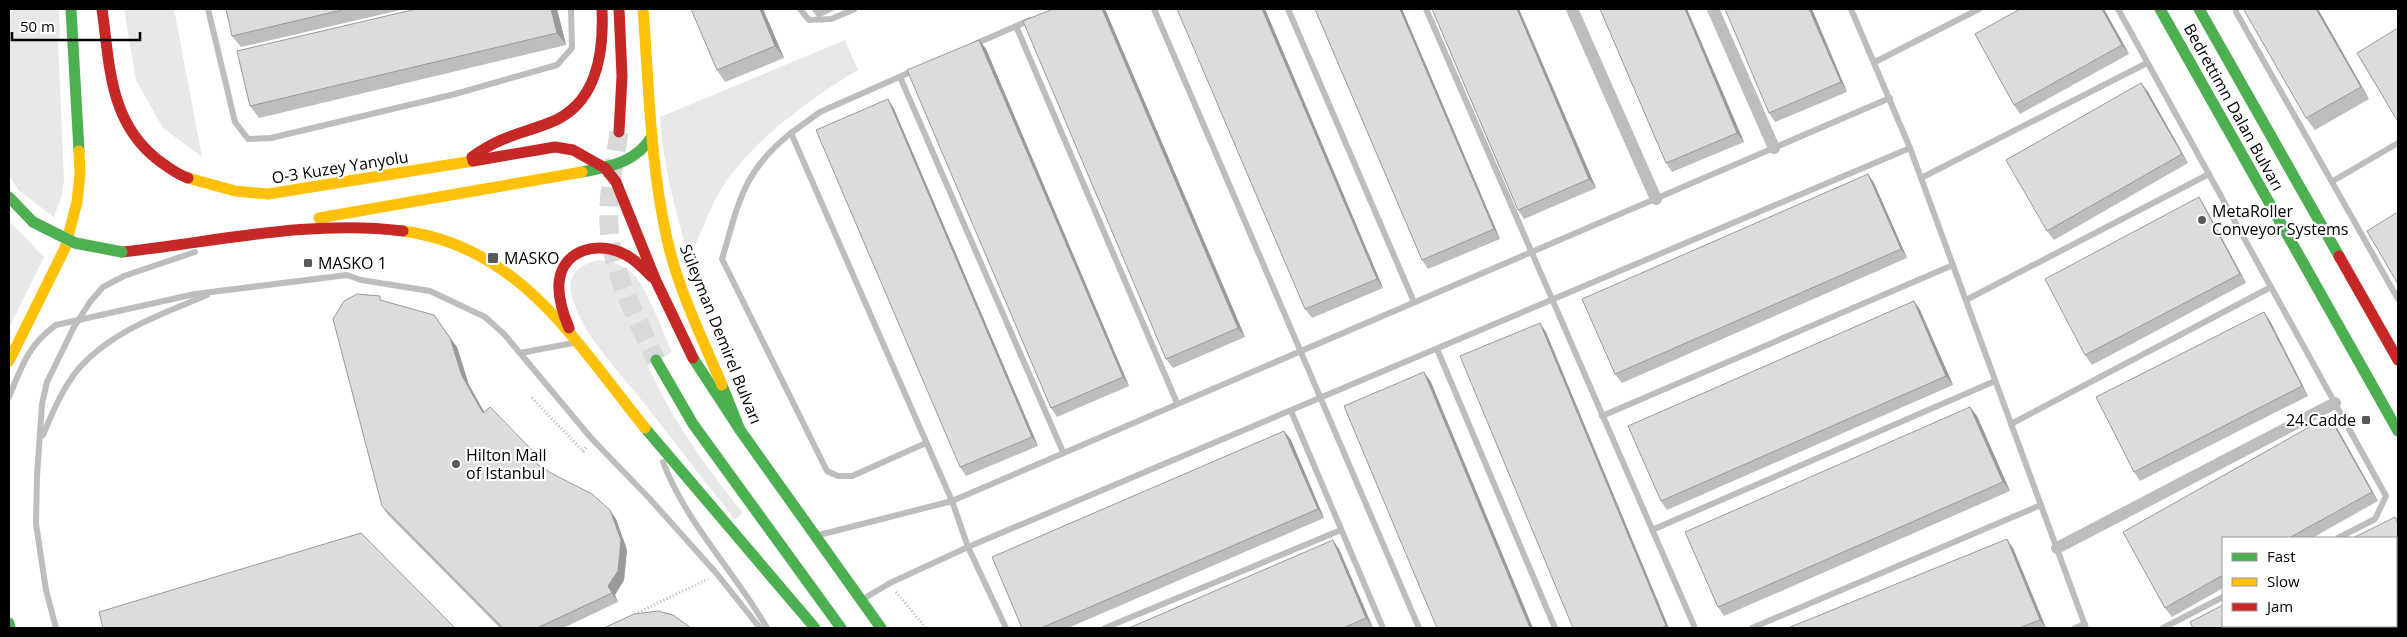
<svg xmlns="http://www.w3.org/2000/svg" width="2407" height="637" font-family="'Open Sans',sans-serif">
<rect width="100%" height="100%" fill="#fff"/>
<g fill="#e8e8e8">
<path d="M12,9h47l1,27 -2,5 6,139 -2,14 -8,23 -36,-27 -9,-16v-147z"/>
<path d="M124,9h50l28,148 -39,-29 -27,-48z"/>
<path d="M845,40l13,30c-46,27 -103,69 -133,113 -15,23 -24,51 -36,76 -13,-47 -26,-93 -29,-142z"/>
<path d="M9,221l35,36 -35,71z"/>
<path d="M599,260c12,2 23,4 32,12 15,12 32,61 41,80l-24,14c24,54 57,100 95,147l-8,6c-31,-38 -61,-77 -91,-116 -26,-33 -64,-70 -73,-110 -4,-20 12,-30 28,-33z"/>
</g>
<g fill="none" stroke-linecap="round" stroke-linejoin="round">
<path stroke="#d9d9d9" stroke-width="19" stroke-dasharray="19 9" stroke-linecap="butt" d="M619,132c-4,29 -12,63 -10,92 2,48 27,93 47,136"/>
<g stroke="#b8b8b8" stroke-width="3" stroke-dasharray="1 2.5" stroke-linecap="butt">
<path d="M532,398l51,53 3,-4"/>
<path d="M896,592l30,36"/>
<path d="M635,614l73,-35"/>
</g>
<g stroke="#bdbdbd" stroke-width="6">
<path d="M208,9l27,113 13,17 23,-1 184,-44 102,-29 15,-17 -1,-39"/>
<path d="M800,9l9,11 22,-1 24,-10"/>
<path d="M1154,9l265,619"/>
<path d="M1288,9l126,293"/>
<path d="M1426,9l269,619"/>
<path d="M1851,9l59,139 176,480"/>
<path d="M2118,9l268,487 -11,23 -37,19"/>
<path d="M2236,9v3l162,287"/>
<path d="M1016,26l161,377"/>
<path d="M975,44l55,-24"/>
<path d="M1875,62l104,-53"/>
<path d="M915,70l-95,42 -29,21 161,368 16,46 38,81"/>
<path d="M900,77l163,375"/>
<path d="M791,133c-49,39 -52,70 -69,126l105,212 11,5h14l74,-33"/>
<path d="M1921,178l226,-115"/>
<path d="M2333,181l65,-38"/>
<path d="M1966,300l243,-126"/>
<path d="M90,302l13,-15 21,-11 71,-24"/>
<path d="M1437,349l118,279"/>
<path d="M520,353l53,-10"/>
<path d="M9,397c13,-31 19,-52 47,-72l139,-31 152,-19 14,5 69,11 55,26 19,17 88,105 58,60 67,75 43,54"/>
<path d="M1291,411l92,217"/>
<path d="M1602,416l351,-151"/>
<path d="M2011,424l260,-137"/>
<path d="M43,435c10,-24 20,-48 37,-68 34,-37 82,-53 127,-72"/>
<path d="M663,462c23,61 72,110 104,166"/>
<path d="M1652,530l343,-149"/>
<path d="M819,535l133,-34 938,-403"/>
<path d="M863,599l27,-16 78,-36 942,-399"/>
<path d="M56,628l-10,-38 -10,-66 1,-48 5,-72 5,-22 27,-55"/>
<path d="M1105,628l236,-98"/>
<path d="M1752,628l289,-123"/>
<path d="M2075,628l10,-4"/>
<path d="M2163,628l60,-31"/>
</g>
<g stroke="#bdbdbd" stroke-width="12">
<path d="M1572,9l84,190"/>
<path d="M1713,9l61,139"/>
<path d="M2057,548l278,-145"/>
</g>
<g stroke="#4caf50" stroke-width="11">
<path d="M71,9l8,142"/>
<path d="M2160,9l238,422"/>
<path d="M2199,9l140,247"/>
<path d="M582,172c28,-5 55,-10 70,-36"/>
<path d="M9,197l24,25"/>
<path d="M693,358l47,72"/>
<path d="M656,360l37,64 148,204"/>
<path d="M722,385l18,45 141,198"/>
<path d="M645,428l170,200"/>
<path d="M9,623l1,5"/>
</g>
<g stroke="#ffc107" stroke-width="11">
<path d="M643,9c6,77 7,155 24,230 11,50 35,99 55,146"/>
<path d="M188,178l47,13 33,3 205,-33"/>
<path d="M319,218l263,-46"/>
<path d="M403,231c117,15 174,113 242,197"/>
<path d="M9,361l56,-113 12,-46 3,-28 -1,-23"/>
</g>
<g stroke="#c62828" stroke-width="11">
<path d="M102,9c8,57 7,113 56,151 10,7 18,14 30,18"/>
<path d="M619,9l3,67 -3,56"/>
<path d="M472,157c29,-21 46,-22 77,-34 48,-18 55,-69 53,-114"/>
<path d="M473,161l82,-14 18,3 32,18 11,14 40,99 37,77"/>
<path d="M122,252c93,-10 188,-33 281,-21"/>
<path d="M2339,256l59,104"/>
<path d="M569,328c-6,-14 -11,-30 -10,-45 3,-34 40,-43 67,-28 10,5 18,14 26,22"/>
</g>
<defs>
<path id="fast-bridge" d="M33,222l42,21 47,9"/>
</defs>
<use href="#fast-bridge" stroke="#dbdbdb" stroke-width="12" stroke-linecap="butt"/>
<path stroke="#bdbdbd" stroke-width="6" d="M74,327l16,-25"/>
<use href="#fast-bridge" stroke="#4caf50" stroke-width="11"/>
</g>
<g fill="#bdbdbd">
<path d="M226,9h179l-164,38 -9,-11z"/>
<path d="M557,9l9,36 -307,73 -9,-12z"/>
<path d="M763,9l21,49 -59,24 -8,-12z"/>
<path d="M811,9h26l-19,9z"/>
<path d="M1053,9h52l140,328 -72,31 -7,-9z"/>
<path d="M1265,9l118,279 -71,30 -7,-9z"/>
<path d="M1315,9h87l98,230 -72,30 -6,-9z"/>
<path d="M1432,9h87l77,179 -72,31 -6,-9z"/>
<path d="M1687,9l57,133 -72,30 -6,-9z"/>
<path d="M1812,9l35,83 -72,30 -6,-9z"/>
<path d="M2020,9h84l25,45 -109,60 -6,-9z"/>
<path d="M2318,9l51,90 -54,31 -9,-12z"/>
<path d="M979,40l7,9 143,337 -72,31 -6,-9z"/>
<path d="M2141,83l7,9 40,71 -134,77 -7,-9z"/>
<path d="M888,99l6,10 144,337 -72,30 -6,-9z"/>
<path d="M1868,174l6,9 33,75 -285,125 -7,-9z"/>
<path d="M2199,197l6,10 41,76 -154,82 -7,-10z"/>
<path d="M384,301l73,46 12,38 15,27 50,40 6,9 -3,3 79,55 11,31 -3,30 -9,15 3,7 -55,26h-63l-112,-113 -6,-9z"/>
<path d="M1914,301l6,9 33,75 -286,125 -6,-9z"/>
<path d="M2264,312l6,9 38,75 -168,85 -6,-9z"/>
<path d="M1977,416l33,75 -286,125 -6,-9z"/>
<path d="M2329,416l7,10 42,75 -66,37h-89v50l-51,29 -7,-9 -42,-76z"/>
<path d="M1284,431l7,9 33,78 -256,110h-46z"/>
<path d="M2013,548l33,80h-258z"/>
<path d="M1339,549l34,79h-244z"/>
</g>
<g fill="#9a9a9a">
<path d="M551,9h6l9,36 -9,-12z"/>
<path d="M760,9h3l21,49 -9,-12z"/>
<path d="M1102,9h3l140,328 -7,-9z"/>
<path d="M1262,9h3l118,279 -6,-9z"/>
<path d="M1400,9h2l98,230 -6,-10z"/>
<path d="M1517,9h2l77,179 -7,-9z"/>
<path d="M1685,9h2l57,133 -7,-9z"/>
<path d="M1809,9h3l35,83 -6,-10z"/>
<path d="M2102,9h2l25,45 -7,-9z"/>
<path d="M2316,9h2l51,90 -8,-12z"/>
<path d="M979,40l7,9 143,337 -6,-9z"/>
<path d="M2141,83l7,9 40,71 -6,-9z"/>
<path d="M888,99l6,10 144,337 -6,-9z"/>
<path d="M1868,174l6,9 33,75 -6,-9z"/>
<path d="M2199,197l6,10 41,76 -6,-9z"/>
<path d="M1914,301l6,9 33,75 -7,-9z"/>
<path d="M2264,312l6,9 38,75 -6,-10z"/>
<path d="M434,315l23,32 12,38 21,37 -7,-9 -21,-37z"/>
<path d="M1540,323l6,9 123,296h-2l-1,-2z"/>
<path d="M1424,372l7,10 102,246h-3z"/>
<path d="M1970,407l7,9 33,75 -7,-9z"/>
<path d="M2329,416l7,10 42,75 -6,-9z"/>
<path d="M1284,431l7,9 33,78 -6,-9z"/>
<path d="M610,510l6,9 11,31 -3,30 -9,15 3,7 -6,-9 -4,-7z"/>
<path d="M2007,539l6,9 33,80 -6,-8z"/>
<path d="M1333,540l6,9 34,79 -7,-10z"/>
</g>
<g fill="#dcdcdc" stroke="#9a9a9a">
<path d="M226,9h120l-114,27z"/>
<path d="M416,9h135l6,24 -307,73 -13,-55z"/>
<path d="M691,9h69l15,37 -58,24z"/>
<path d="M1053,9h49l136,319 -72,31 -143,-338z"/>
<path d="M1177,9h85l115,270 -72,30z"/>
<path d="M1315,9h85l94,220 -72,31z"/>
<path d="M1432,9h85l72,170 -71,31z"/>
<path d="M1600,9h85l52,124 -71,30z"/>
<path d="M1725,9h84l32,73 -72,31z"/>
<path d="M2020,9h82l20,36 -108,60 -39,-71z"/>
<path d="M2246,9h70l45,78 -55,31 -62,-108z"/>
<path d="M2398,28v91l-1,1 -40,-67z"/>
<path d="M979,40l144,337 -72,31 -144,-338z"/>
<path d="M2141,83l41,71 -135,77 -41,-71z"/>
<path d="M888,99l144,338 -72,30 -144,-337z"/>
<path d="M1868,174l33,75 -286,125 -33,-75z"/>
<path d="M2199,197l41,77 -155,81 -40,-76z"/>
<path d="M2398,212v72l-31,-53z"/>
<path d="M357,294l23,2v4l54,15 16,23 12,38 21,37 7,-6 44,45 -6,6 23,15 41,21 18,16 11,30 -3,31 -10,15 4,7 -75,35h-34l-121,-122 -49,-187 11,-18z"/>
<path d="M1914,301l32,75 -285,125 -33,-75z"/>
<path d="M2264,312l38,74 -168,86 -38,-75z"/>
<path d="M1540,323l126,303 -5,2h-88l-113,-272z"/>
<path d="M1424,372l106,256h-93l-93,-222z"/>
<path d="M1970,407l33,75 -285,125 -33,-75z"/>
<path d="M2329,416l43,76 -83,46h-66v37l-58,33 -42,-76z"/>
<path d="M1284,431l34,78 -277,119h-19l-30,-71z"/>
<path d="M2395,517l3,7v104h-205l-3,-6 33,-17v21h173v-88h-43z"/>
<path d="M361,533l94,95h-352l-4,-16z"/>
<path d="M2007,539l33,81 -21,8h-231z"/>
<path d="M1333,540l33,78 -23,10h-214z"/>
<path d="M658,611l15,4 18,13h-87l30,-14z"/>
</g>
<g fill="#595959" stroke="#fff" stroke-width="2">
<circle cx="2202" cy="220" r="5"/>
<rect x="487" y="252" width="12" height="12" rx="2.5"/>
<rect x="303" y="258" width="10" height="10" rx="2.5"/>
<rect x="2361" y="415" width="10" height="10" rx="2.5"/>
<circle cx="456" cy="464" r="5"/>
</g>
<g text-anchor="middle" stroke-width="4.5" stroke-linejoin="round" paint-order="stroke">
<g font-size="16" fill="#000" stroke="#fff">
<text transform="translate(2234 107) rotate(61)" y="6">Bedrettimn Dalan Bulvarı</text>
<text transform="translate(340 167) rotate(-9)" y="6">O-3 Kuzey Yanyolu</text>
<text transform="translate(721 334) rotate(68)" y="6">Süleyman Demirel Bulvarı</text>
</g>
<g font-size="16" fill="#000" stroke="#fff" text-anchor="start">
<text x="2212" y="217">MetaRoller<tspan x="2212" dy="18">Conveyor Systems</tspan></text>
<text x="504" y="264">MASKO</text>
<text x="318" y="269">MASKO 1</text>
<text x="2356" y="426" text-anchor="end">24.Cadde</text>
<text x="466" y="461">Hilton Mall<tspan x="466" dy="18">of Istanbul</tspan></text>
</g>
</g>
<rect width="2407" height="637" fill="none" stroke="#000000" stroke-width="20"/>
<rect x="2222" y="537" width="175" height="90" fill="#ffffff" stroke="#999999"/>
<rect x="2232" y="553" width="25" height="8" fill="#4caf50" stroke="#999999"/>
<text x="2267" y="562" font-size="15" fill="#000000">Fast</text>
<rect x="2232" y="578" width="25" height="8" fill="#ffc107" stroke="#999999"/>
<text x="2267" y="587" font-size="15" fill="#000000">Slow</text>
<rect x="2232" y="603" width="25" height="8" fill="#c62828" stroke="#999999"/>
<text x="2267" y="612" font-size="15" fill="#000000">Jam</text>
<path d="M12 32v8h128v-8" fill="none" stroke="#000000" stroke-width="2.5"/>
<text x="20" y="32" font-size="15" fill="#000000" stroke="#ffffff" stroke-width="4" paint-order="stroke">50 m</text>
</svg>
